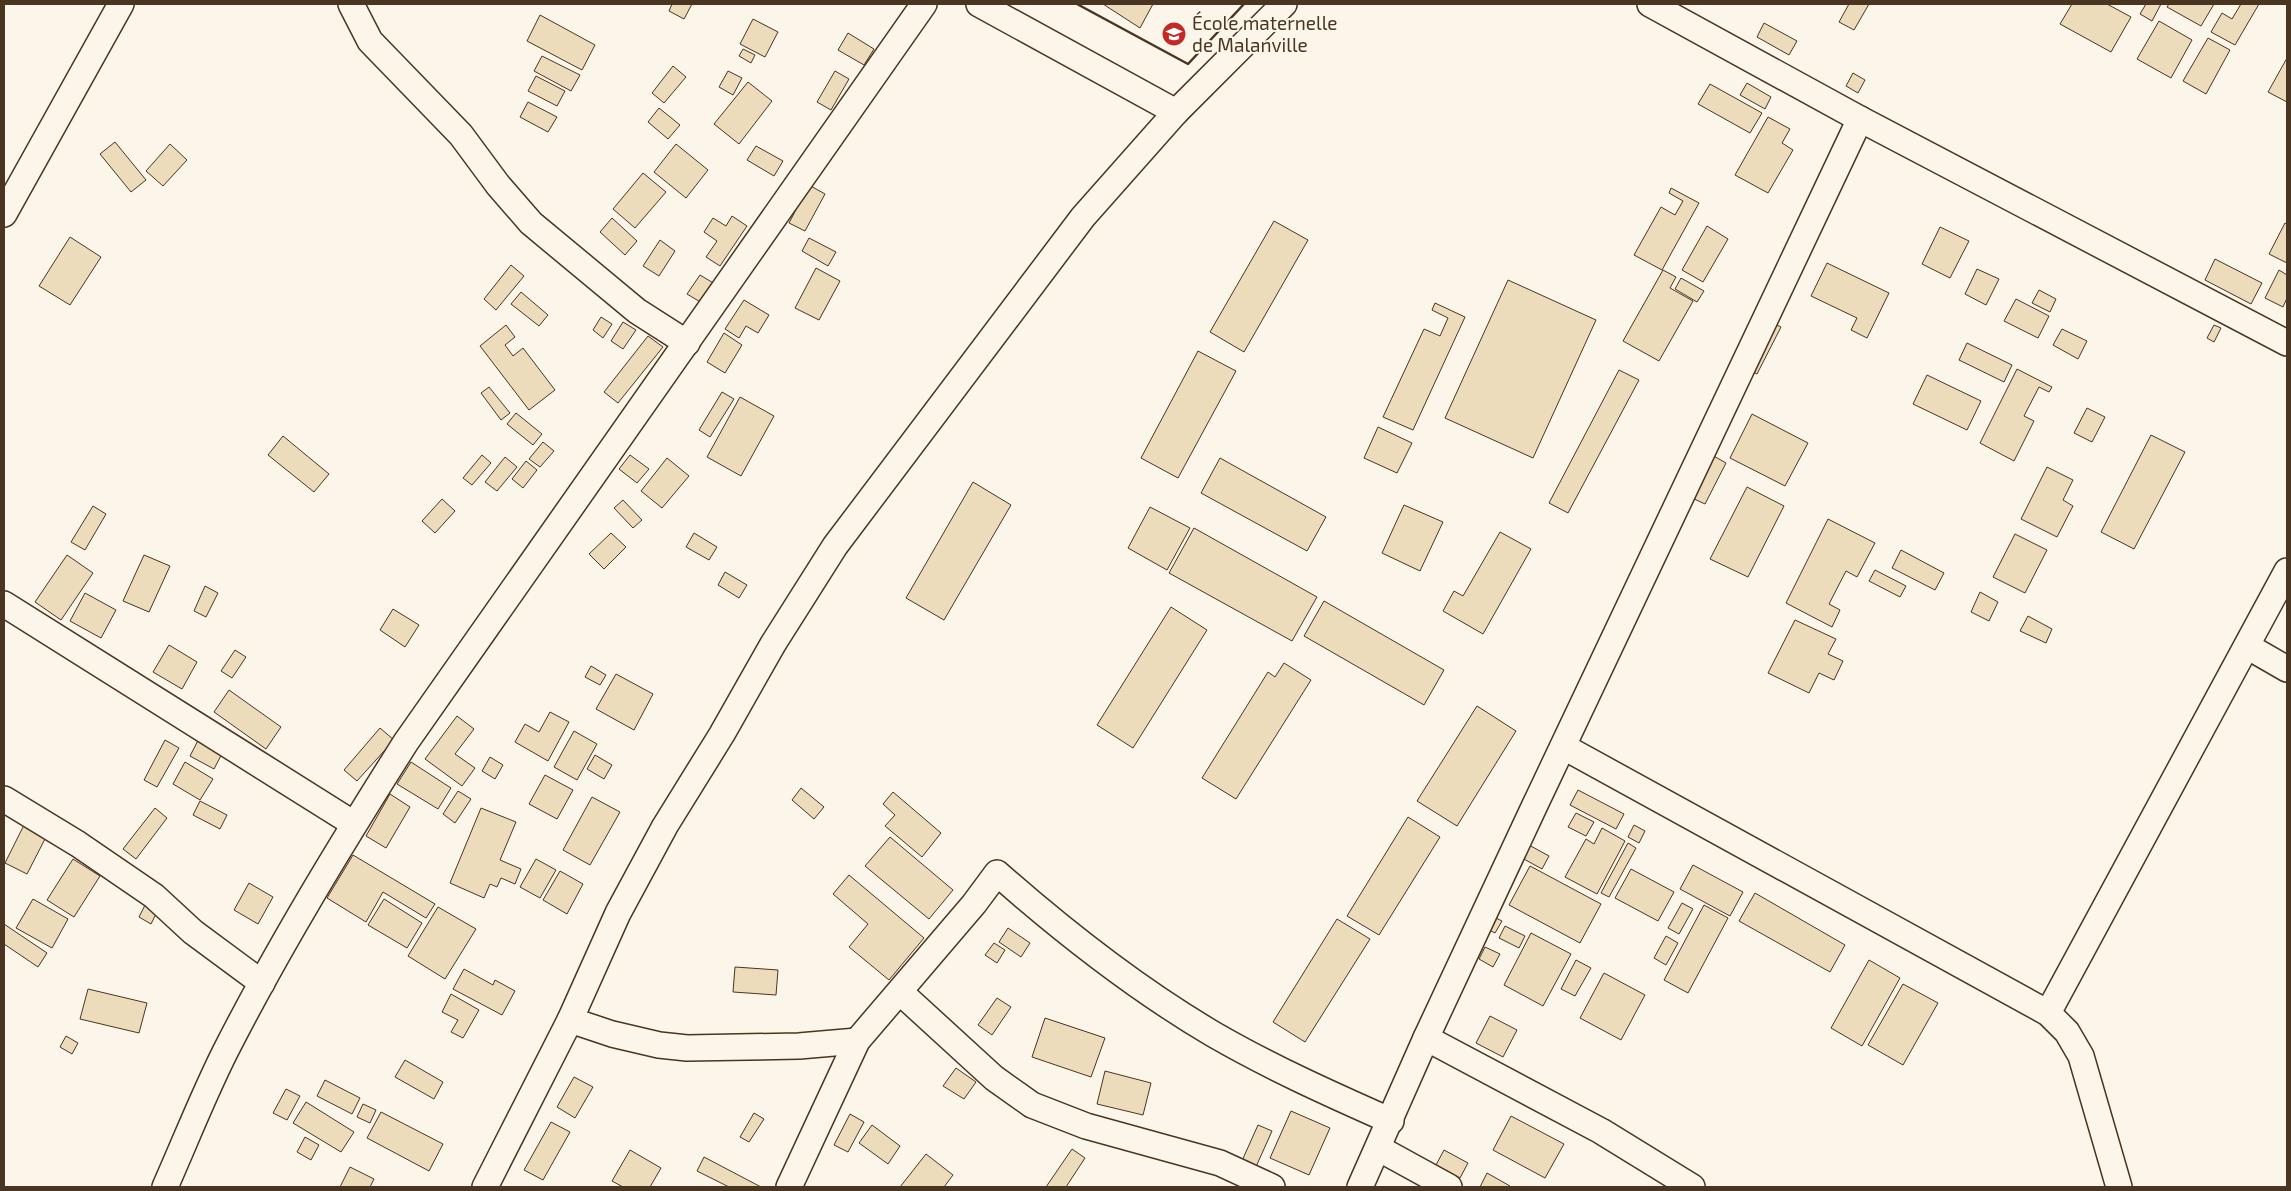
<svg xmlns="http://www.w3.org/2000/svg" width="2291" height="1191" font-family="'Exo 2',sans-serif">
<rect width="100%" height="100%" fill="#fbf6e9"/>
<g fill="#ecdcbc" stroke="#4a3520">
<path d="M672,4h20l-8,15 -15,-8z"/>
<path d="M1103,4h50l-13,24z"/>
<path d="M1849,4h20l-15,26 -15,-8z"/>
<path d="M2072,4h35l24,13 -20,35 -51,-28z"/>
<path d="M2146,4h15l-9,17 -12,-7z"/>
<path d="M2169,4h45l-13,22 -34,-19z"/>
<path d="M2241,4h18l-24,41 -24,-13 11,-19 10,6z"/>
<path d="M540,15l55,30 -13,25 -55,-29z"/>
<path d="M753,19l25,13 -13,25 -25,-13z"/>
<path d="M2159,21l33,19 -21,38 -34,-19z"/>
<path d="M1764,23l33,18 -8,14 -32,-18z"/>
<path d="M848,33l26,16 -10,16 -26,-15z"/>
<path d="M2208,38l22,12 -24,44 -23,-13z"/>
<path d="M743,49l12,6 -4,8 -12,-7z"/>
<path d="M542,56l38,19 -9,16 -37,-20z"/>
<path d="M2287,58v44l-19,-10z"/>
<path d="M673,66l13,11 -22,26 -12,-10z"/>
<path d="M728,71l14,7 -9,17 -14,-8z"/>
<path d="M835,71l14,8 -18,31 -14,-8z"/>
<path d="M1853,73l12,7 -7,13 -12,-7z"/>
<path d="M536,76l29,15 -8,15 -29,-15z"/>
<path d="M748,82l24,19 -33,43 -25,-20z"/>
<path d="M1747,83l24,14 -6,12 -25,-14z"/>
<path d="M1710,84l52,29 -12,20 -52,-29z"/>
<path d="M528,102l29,15 -9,15 -28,-15z"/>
<path d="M659,108l21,17 -12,14 -20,-17z"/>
<path d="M1768,117l22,12 -8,14 11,7 -25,43 -33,-18z"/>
<path d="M115,142l31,38 -15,12 -31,-38z"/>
<path d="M170,144l17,16 -24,26 -17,-15z"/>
<path d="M676,144l32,26 -22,28 -32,-26z"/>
<path d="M756,146l27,15 -9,15 -27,-16z"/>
<path d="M643,173l23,19 -31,36 -22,-19z"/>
<path d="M809,185l16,9 -20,37 -16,-8z"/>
<path d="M1671,188l28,15 -37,67 -28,-15 27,-48 14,8 8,-14 -14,-8z"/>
<path d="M732,216l15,10 -27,40 -14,-9 11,-16 -13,-9 9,-14 13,8z"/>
<path d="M612,218l25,23 -12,14 -25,-23z"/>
<path d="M1274,221l34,19 -64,112 -34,-20z"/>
<path d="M2285,223l2,1v39l-18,-9z"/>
<path d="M1707,226l21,13 -25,43 -21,-12z"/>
<path d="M1940,227l29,14 -19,37 -28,-14z"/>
<path d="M70,237l31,20 -31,48 -31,-19z"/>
<path d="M809,238l27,14 -8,14 -26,-15z"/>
<path d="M660,240l15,11 -16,25 -16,-10z"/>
<path d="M2215,259l47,24 -11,21 -46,-24z"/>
<path d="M1827,263l62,30 -22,45 -16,-8 6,-12 -46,-22z"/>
<path d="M511,265l13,11 -28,34 -12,-11z"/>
<path d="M816,268l24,13 -21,39 -24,-12z"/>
<path d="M1977,269l22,10 -13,26 -21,-11z"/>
<path d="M1663,270l13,7 -6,11 23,13 -34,60 -36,-20z"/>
<path d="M2279,270l8,5v23l-4,9 -18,-9z"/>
<path d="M700,275l15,9 -13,19 -15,-9z"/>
<path d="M1681,278l23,13 -7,11 -22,-13z"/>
<path d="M1508,280l88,40 -63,138 -88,-40z"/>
<path d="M2039,290l17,9 -6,13 -18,-9z"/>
<path d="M521,292l27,23 -9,11 -28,-22z"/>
<path d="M2016,299l33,17 -11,22 -34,-17z"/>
<path d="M744,300l25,15 -11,18 -12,-7 -7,12 -14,-9z"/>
<path d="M1435,303l30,14 -52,113 -30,-13 41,-88 16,7 8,-18 -16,-8z"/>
<path d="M601,317l11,7 -9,14 -10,-8z"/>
<path d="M623,322l13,8 -13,19 -12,-8z"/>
<path d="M1771,322l10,5 -24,47 -10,-5z"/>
<path d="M506,325l9,12 -10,8 8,11 10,-8 32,42 -26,20 -49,-64z"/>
<path d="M2214,325l7,3 -7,14 -7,-4z"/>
<path d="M2062,329l25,12 -9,18 -25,-14z"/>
<path d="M724,333l18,12 -17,28 -18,-11z"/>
<path d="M648,336l15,11 -45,56 -14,-11z"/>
<path d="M1967,343l45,22 -8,17 -45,-22z"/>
<path d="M1198,351l38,20 -58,107 -37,-20z"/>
<path d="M2017,369l35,18 -3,5 -10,-5 -15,29 10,5 -20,40 -34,-18z"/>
<path d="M1619,370l20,10 -71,133 -19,-10z"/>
<path d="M1927,375l54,26 -14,29 -54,-26z"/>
<path d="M489,387l21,26 -9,7 -20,-27z"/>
<path d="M722,392l12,7 -24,38 -11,-7z"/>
<path d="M740,397l34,19 -33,60 -34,-19z"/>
<path d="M2087,408l18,9 -13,25 -18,-9z"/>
<path d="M516,413l26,21 -9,11 -26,-21z"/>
<path d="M1752,414l56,29 -23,43 -55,-28z"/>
<path d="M1378,427l34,16 -15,30 -33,-15z"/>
<path d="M2151,435l34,17 -51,97 -33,-17z"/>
<path d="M283,436l46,38 -15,18 -46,-37z"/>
<path d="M543,442l11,9 -14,16 -11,-8z"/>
<path d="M482,455l9,8 -19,22 -9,-7z"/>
<path d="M630,455l19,14 -12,14 -18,-14z"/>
<path d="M1712,455l14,8 -21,41 -15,-7z"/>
<path d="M505,457l12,10 -20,24 -12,-9z"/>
<path d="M667,458l22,18 -27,32 -21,-17z"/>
<path d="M1220,458l106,59 -19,34 -106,-58z"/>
<path d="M526,461l11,9 -14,18 -11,-9z"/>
<path d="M2047,467l26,13 -10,20 10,6 -16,31 -36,-18z"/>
<path d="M973,482l38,23 -67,115 -38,-22z"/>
<path d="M1747,487l37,19 -36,71 -38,-18z"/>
<path d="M442,499l13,12 -20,22 -13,-12z"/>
<path d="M623,500l19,20 -9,8 -19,-20z"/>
<path d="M1404,505l39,17 -23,49 -38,-18z"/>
<path d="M93,506l13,8 -21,36 -14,-8z"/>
<path d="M1150,507l40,21 -23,42 -39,-22z"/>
<path d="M1828,519l47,24 -18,34 -11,-6 -17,33 11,6 -8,17 -46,-24z"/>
<path d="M1194,528l123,69 -25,44 -123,-68z"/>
<path d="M1500,532l31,17 -48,85 -40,-23 11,-20 9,5z"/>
<path d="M611,533l15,14 -22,22 -15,-15z"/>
<path d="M694,533l23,14 -8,13 -23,-13z"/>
<path d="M2015,534l32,16 -22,43 -32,-16z"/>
<path d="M1901,550l43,23 -9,17 -43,-22z"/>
<path d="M67,555l26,18 -32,47 -26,-18z"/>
<path d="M144,555l26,11 -21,46 -26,-11z"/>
<path d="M1875,570l31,16 -6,11 -31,-16z"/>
<path d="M725,572l22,13 -8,13 -21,-13z"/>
<path d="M205,586l13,7 -12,24 -12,-6z"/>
<path d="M1980,592l18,10 -9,19 -18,-9z"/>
<path d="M85,593l31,17 -15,28 -31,-17z"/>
<path d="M1324,601l120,69 -20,35 -120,-69z"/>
<path d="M1171,607l36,23 -74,118 -36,-23z"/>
<path d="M393,609l26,16 -14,22 -25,-17z"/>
<path d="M2028,616l24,13 -6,14 -26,-12z"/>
<path d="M1795,620l41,19 -8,15 15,7 -9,19 -15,-7 -10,20 -41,-20z"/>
<path d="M169,645l28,17 -15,27 -29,-17z"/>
<path d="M235,650l11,7 -14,21 -11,-7z"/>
<path d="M1284,663l27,17 -75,119 -34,-21 66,-106 7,5z"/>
<path d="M591,666l15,9 -6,10 -15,-8z"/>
<path d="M616,674l37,20 -19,36 -38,-21z"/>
<path d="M229,690l52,37 -15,22 -52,-37z"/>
<path d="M1477,706l39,25 -59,95 -40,-25z"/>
<path d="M550,712l19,10 -21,39 -33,-19 10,-18 14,8z"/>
<path d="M457,716l17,13 -19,25 20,14 -13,18 -37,-27z"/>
<path d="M206,725l24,13 -16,31 -24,-13z"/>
<path d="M380,728l14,12 -37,41 -13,-11z"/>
<path d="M574,731l23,13 -20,36 -23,-13z"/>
<path d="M165,740l14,8 -22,39 -13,-7z"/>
<path d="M595,755l17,10 -8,14 -17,-10z"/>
<path d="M490,757l13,8 -8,14 -13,-8z"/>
<path d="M185,762l28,17 -13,21 -27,-16z"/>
<path d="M411,762l40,26 -13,21 -41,-25z"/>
<path d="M545,775l28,15 -16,29 -28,-15z"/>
<path d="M801,788l23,19 -10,12 -22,-19z"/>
<path d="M1578,790l46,24 -8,15 -46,-24z"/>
<path d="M458,791l13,8 -16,24 -12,-9z"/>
<path d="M893,792l48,41 -19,24 -37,-31 10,-11 -12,-11z"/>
<path d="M390,794l20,13 -24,41 -20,-12z"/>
<path d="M592,797l28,15 -30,53 -27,-15z"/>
<path d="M200,801l27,14 -7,14 -27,-14z"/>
<path d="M155,808l12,10 -31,41 -13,-10z"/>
<path d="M481,808l35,14 -16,38 21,9 -6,15 -14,-6 -4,9 -7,-3 -6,14 -34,-15z"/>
<path d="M1576,813l18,9 -8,14 -18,-9z"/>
<path d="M1408,817l32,20 -61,98 -32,-19z"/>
<path d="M24,825l22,12 -19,37 -22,-11z"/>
<path d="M1634,825l11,6 -6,12 -11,-6z"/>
<path d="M1602,828l23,13 -28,53 -32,-17 21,-38 8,5z"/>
<path d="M890,837l63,53 -24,29 -64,-53z"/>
<path d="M1628,843l8,5 -27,49 -8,-4z"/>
<path d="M1529,845l20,11 -7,13 -20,-11z"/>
<path d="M353,855l82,49 -9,14 -43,-26 -17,30 -39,-24z"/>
<path d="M73,859l27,17 -26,41 -27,-17z"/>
<path d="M536,859l20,11 -16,28 -20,-11z"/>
<path d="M1693,865l50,27 -13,24 -50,-27z"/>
<path d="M1530,866l71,38 -21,39 -71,-38z"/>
<path d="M1631,869l43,23 -16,29 -43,-23z"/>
<path d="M560,871l23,13 -16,30 -24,-14z"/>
<path d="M849,875l75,63 -35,42 -40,-33 19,-23 -35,-30z"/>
<path d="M249,883l24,14 -15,27 -24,-14z"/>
<path d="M1755,893l90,52 -15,27 -91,-51z"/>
<path d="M33,899l35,20 -16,29 -36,-20z"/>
<path d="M384,899l38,24 -15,25 -39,-23z"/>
<path d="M1682,903l11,6 -14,25 -11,-6z"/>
<path d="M145,905l12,7 -6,12 -12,-7z"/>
<path d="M1704,905l24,13 -40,75 -24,-13z"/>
<path d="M438,907l38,22 -31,50 -37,-23z"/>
<path d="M1486,913l16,8 -7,12 -15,-8z"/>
<path d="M1337,919l33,20 -65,103 -32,-20z"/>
<path d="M4,924l43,29 -9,14 -34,-23z"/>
<path d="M1505,926l20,10 -6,12 -20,-10z"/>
<path d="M1008,928l22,15 -9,14 -22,-15z"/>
<path d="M1531,933l40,21 -28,52 -39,-21z"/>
<path d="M1666,936l12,7 -12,22 -12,-7z"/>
<path d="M994,943l11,7 -8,13 -12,-8z"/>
<path d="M1485,947l15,7 -7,13 -14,-8z"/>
<path d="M1576,960l15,8 -16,28 -14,-7z"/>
<path d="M1869,960l31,18 -38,68 -31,-18z"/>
<path d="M735,967l43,3 -2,25 -43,-3z"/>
<path d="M464,969l29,16 2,-5 20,11 -13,24 -49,-26z"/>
<path d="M1604,973l41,22 -24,45 -41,-22z"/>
<path d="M1903,984l35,19 -35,62 -35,-20z"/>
<path d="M88,989l59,14 -8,30 -59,-14z"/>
<path d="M451,994l28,16 -16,28 -12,-6 7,-12 -16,-8z"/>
<path d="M997,998l14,9 -19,28 -14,-10z"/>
<path d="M1490,1016l27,14 -14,27 -27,-14z"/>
<path d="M1045,1018l60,20 -14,39 -59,-20z"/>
<path d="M66,1036l12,7 -6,11 -12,-7z"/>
<path d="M405,1060l38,22 -9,17 -39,-22z"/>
<path d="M956,1068l20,14 -12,17 -21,-13z"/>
<path d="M1105,1071l46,12 -8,32 -46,-11z"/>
<path d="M574,1077l19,10 -18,31 -18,-11z"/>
<path d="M325,1080l35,18 -8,16 -35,-18z"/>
<path d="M286,1089l14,7 -13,24 -14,-7z"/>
<path d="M306,1102l48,30 -13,20 -48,-29z"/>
<path d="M363,1104l13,6 -6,13 -13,-6z"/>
<path d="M1291,1111l39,17 -21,47 -39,-17z"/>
<path d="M381,1112l62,32 -14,27 -62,-33z"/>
<path d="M754,1113l10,6 -15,23 -9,-5z"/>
<path d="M850,1114l14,8 -16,30 -14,-7z"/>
<path d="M1511,1116l53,28 -19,34 -52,-28z"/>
<path d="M551,1122l19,10 -27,48 -19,-10z"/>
<path d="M872,1125l28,21 -12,18 -29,-21z"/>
<path d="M1258,1125l14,6 -17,38 -14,-6z"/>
<path d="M305,1137l14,8 -8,15 -14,-8z"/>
<path d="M1072,1149l13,9 -19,29h-20z"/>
<path d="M630,1150l31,18 -11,19h-27l-11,-6z"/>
<path d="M1444,1150l24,13 -8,15 -24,-13z"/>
<path d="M926,1154l27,21 -9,12h-44z"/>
<path d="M704,1157l57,30h-32l-32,-16z"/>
<path d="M350,1167l24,12 -4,8h-30z"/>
<path d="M1487,1173l23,13 -1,1h-29z"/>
</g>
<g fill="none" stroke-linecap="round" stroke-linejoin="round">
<defs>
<g id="minor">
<path d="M351,4l19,37 91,94 37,50 33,38 106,88 50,32"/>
<path d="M979,4l197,108"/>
<path d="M1650,4l210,115 427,224"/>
<path d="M4,214l117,-210"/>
<path d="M4,604l350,220"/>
<path d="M2247,646l40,23"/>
<path d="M1564,747l484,266 19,19 14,24 38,131"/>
<path d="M4,799l74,45 76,52 39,36 69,51"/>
<path d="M900,992l94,86 38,27 54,21 134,37 52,24"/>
<path d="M2048,1013l239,-442"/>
<path d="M570,1020l42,14 47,11 28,3 112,-2 58,-5"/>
<path d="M1426,1038l175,93 91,56"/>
<path d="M1378,1148l71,39"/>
<path d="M165,1187c20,-45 38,-91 60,-135 54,-106 117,-209 181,-310l518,-738"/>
<path d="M485,1187l85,-167 48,-107 47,-87 57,-92 51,-90 62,-98 248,-329 93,-105 108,-108"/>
<path d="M789,1187l68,-146 117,-137 23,-31c68,60 138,115 216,161 57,33 117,60 178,87"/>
<path d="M1360,1187l66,-149 108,-231 326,-688"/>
</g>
</defs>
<use href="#minor" stroke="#4a3520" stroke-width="28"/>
<use href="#minor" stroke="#fbf6e9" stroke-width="25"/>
<path stroke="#4a3520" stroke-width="2.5" d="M1077,4l111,60 56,-60"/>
</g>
<defs>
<symbol id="school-disc" viewBox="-11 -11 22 22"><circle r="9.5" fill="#c62828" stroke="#fbf6e9"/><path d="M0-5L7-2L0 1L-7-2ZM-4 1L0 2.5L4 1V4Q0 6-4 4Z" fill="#fff"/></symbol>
</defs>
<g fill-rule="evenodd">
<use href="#school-disc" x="1160" y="20" width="28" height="28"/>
</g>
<g text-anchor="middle" stroke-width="4" stroke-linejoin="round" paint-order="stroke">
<g font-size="19" fill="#4a3520" stroke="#fbf6e9" text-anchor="start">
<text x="1192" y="30">École maternelle<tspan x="1192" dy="22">de Malanville</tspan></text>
</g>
</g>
<rect width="2291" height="1191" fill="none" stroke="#4a3520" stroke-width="10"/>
</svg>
